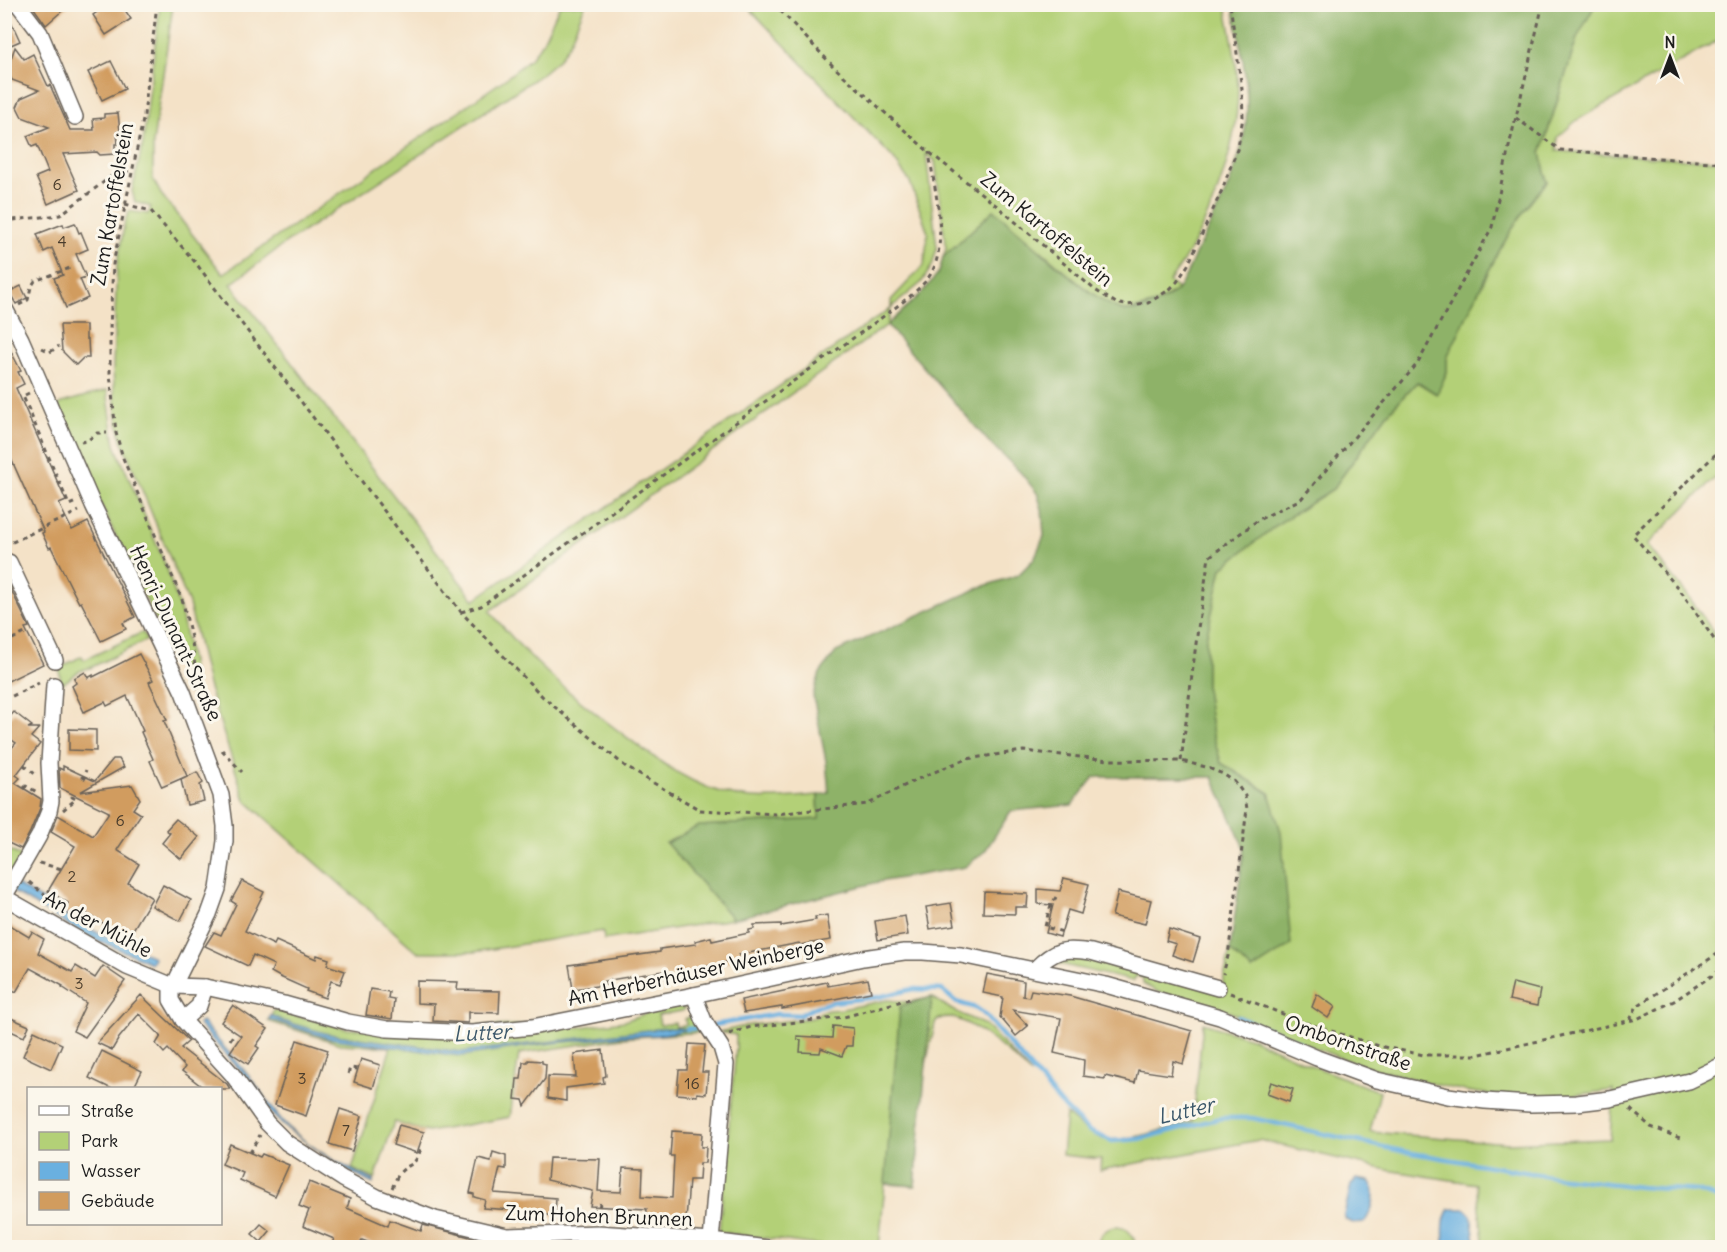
<svg xmlns="http://www.w3.org/2000/svg" width="1727" height="1252" font-family="Delius,sans-serif">
<rect width="100%" height="100%" fill="#fbf7ec"/>
<filter id="ink" filterUnits="userSpaceOnUse"><feTurbulence type="fractalNoise" baseFrequency=".0167" numOctaves="2"/><feDisplacementMap in="SourceGraphic" scale="12" xChannelSelector="R" yChannelSelector="G"/><feConvolveMatrix kernelMatrix="1 2 1 2 8 2 1 2 1" color-interpolation-filters="sRGB"/></filter>
<filter id="wash" filterUnits="userSpaceOnUse"><feTurbulence type="fractalNoise" baseFrequency=".008" numOctaves="4" result="noise"/><feDisplacementMap in="SourceGraphic" scale="24" xChannelSelector="R" yChannelSelector="G"/><feGaussianBlur stdDeviation="1.35" result="paint"/><feColorMatrix in="noise" values="0 0 0 0 0 0 0 0 0 0 0 0 0 0 0 0 0 1.4 0 .05"/><feComposite in="paint" operator="in"/></filter>
<g filter="url(#wash)">
<rect width="100%" height="100%" fill="#f4e2c7"/>
<g fill="#b3d077" stroke="#68764a" stroke-width="1.5">
<path d="M160,5h13l-20,138v36l8,15 62,80 282,-195 26,-21 12,-17 17,-36h25l-16,39 -11,16 -19,16 -256,169 -52,39 243,316 417,-292v-8l33,-35 4,-32 -18,-51 -17,-24 -147,-153h480c4,27 12,57 12,86 -1,63 -31,140 -69,191l9,7 -22,15 -28,7 -19,-5 -27,-20 -88,-76 -51,47 3,-8 -11,-88 -9,-7 11,94 -5,18 -11,17 -30,25 -4,17 -397,286c36,47 83,86 130,121 36,27 71,55 116,64 26,5 55,1 82,-1l1,24 -119,7 -34,17 67,76 -129,21 -1,-9 -129,21h-57l-172,-152 -37,-115 -19,-81 -68,-165 -6,-32 -2,-40 4,-102 8,-44 4,-10 19,3 3,-7 -16,-5 -3,-11 11,-48z"/>
<path d="M1595,5h127v33l-145,82 -19,17 -1,14 165,10v310l-75,74 39,48 36,51v603h-238l-8,-63 -89,-14 -128,-30 -159,30 1,-11 -39,-4 4,-41c11,9 21,19 35,24 17,7 72,-11 92,-17l10,-98 48,15 57,26 72,28 -10,40 138,11 102,-4 3,-49c-39,6 -78,9 -118,5 -28,-2 -57,-10 -84,-17 -24,-6 -47,-11 -70,-20 -44,-16 -86,-38 -131,-53l-1,3 -49,-15 -17,-9v-6l-6,-3 -4,6 -82,-19 16,-8 155,32 8,-35 22,19 18,-177 -49,-30 -8,-28 -7,-46v-51l16,-70 57,-45 54,-34 54,-75 30,-32 19,12 11,-22v-15c30,-60 55,-125 100,-175l-6,-28 36,-116z"/>
<path d="M107,390l8,55 52,124 14,44 10,49 3,25 -3,2h-2l-103,-215 -29,-67 5,-4z"/>
<path d="M143,632l4,8 -57,28c-15,2 -18,11 -29,16l-2,-16 23,-12 2,4z"/>
<path d="M5,849l17,7 -13,24 -4,-2z"/>
<path d="M932,997l20,13 33,15 47,50c-15,-15 -80,-77 -97,-52l-10,46 -10,117 -30,-2 -6,63h-46l-114,-15 17,-184v-13l-17,-3 31,-7 62,-7 9,-6 8,-2 13,-1 45,-9 23,2z"/>
<path d="M676,1006l9,2 -3,3 -24,4 2,10 15,-2 1,4 10,-2 -1,-6 8,-4 4,2 5,15 -81,6 -102,16 -9,63 -82,15 -34,-10 -19,57 -23,-10 39,-122 -51,-3 -72,-23 6,-11 75,19 224,-5 1,4 50,-7 32,-11z"/>
<path d="M1114,1227c13,0 21,7 21,20h-37c0,-11 5,-17 16,-20z"/>
</g>
<g fill="#8eb268" stroke="#556742" stroke-width="1.5">
<path d="M1233,5h362l-18,33 -36,115 6,29c-45,50 -70,115 -100,175v15l-10,22 -20,-12 -30,32 -54,75 -54,34 -57,45 -16,70v51l7,46 8,28 48,30 12,39 10,113 -39,25 -22,-19 14,-103 -31,-71h-119l-22,28 -61,6 -26,40 -20,16 -87,15 -145,37 -67,-76 33,-17 120,-7 -1,-24 11,-2 -3,-32 -13,-66 7,-22 16,-21 145,-65 37,-12 16,-16 10,-23 -2,-27 -5,-16 -16,-20 -34,-33 -100,-115 36,-33 16,-20 4,-15 51,-47c25,21 106,100 134,101 14,0 40,-11 49,-21 8,-9 13,-26 19,-37 23,-46 51,-96 51,-149 0,-33 -9,-67 -14,-99z"/>
<path d="M932,997l-17,189 -30,-3 15,-177z"/>
</g>
<g fill="#6ab0e0" stroke="#43667e" stroke-width="1.5">
<path d="M5,878l87,52 62,27 -3,6 -68,-29 -78,-47z"/>
<path d="M271,1015l12,6 45,13 133,18 205,-24 27,1 -35,6 -36,1 -79,8 -82,12 -133,-18 -59,-19z"/>
<path d="M202,1022c18,21 37,41 54,63 10,13 17,26 28,38 25,25 58,43 90,58l-1,3 -31,-16 -57,-41 -13,-13 -31,-43 -43,-47z"/>
<path d="M1356,1179l13,2c10,11 3,30 -4,41l-12,1 -7,-3 -2,-5 7,-30z"/>
<path d="M1449,1209h16l6,6 5,32h-32c0,-13 -3,-26 5,-38z"/>
</g>
<g fill="none" stroke-linecap="round" stroke-linejoin="round">
<g stroke="#6ab0e0" stroke-width="4.5">
<path d="M1238,1017l61,25"/>
<path d="M714,1025l63,-11 23,1 15,-8 17,-5 46,-5 35,-8 29,1 14,12 20,6 7,5 80,93 26,25 23,10 27,-2 82,-21h31l154,34 149,25 85,10 57,4 18,6 7,6"/>
<path d="M687,1029l12,-1"/>
<path d="M588,1243l93,5"/>
<path d="M572,1244h3"/>
</g>
</g>
<g id="blocks">
<g fill="#d19c5e">
<path d="M31,4h39l-24,21z"/>
<path d="M96,4h25l10,15 -25,16 -13,-20 7,-5z"/>
<path d="M4,6l16,35 -16,7z"/>
<path d="M15,47l9,12 9,-5 15,32 2,-1 20,45h24l-1,-11 11,-1v-4l14,-1 2,19h-3l1,12h-3v10l-15,1 -3,-3 -34,2 16,36 -31,14 -12,-27 12,-5 -11,-27 -5,2 -5,-11 22,-9 -27,-10 -5,-10 4,-9 18,-8 -27,-10 -5,-10z"/>
<path d="M111,61l14,28 -23,11 -14,-28z"/>
<path d="M75,223l4,10 2,-1 7,17 -12,5 10,23 -6,2 8,19 -22,10 -12,-30 9,-3 -11,-27 -8,4 -7,-18 26,-10 1,3z"/>
<path d="M21,286l6,12 -11,6 -7,-12z"/>
<path d="M60,325h26v14h2l1,19h-6l-7,7 -14,-14z"/>
<path d="M4,338l17,33 -3,1 6,12 -8,4 50,113 -7,3 13,26 16,-8 47,95 -12,6 3,6 -25,12 -20,-39 -2,1 -28,-56 -2,1 -7,-15 2,-1 -40,-89z"/>
<path d="M4,575l25,52 -4,1 18,36 -35,17 -4,-9z"/>
<path d="M139,654l14,26 -4,2 18,38 -3,1 23,55 -25,11 -12,-26 3,-2 -12,-27 2,-1 -16,-35 -20,10 -2,-4 -21,10 -12,-26 4,-3 -2,-5 11,-6 3,6 5,-3v2z"/>
<path d="M14,712l18,14 -4,2h11l-8,9 9,7 -24,31 4,3 -5,5 26,16 -1,9 -10,24 -9,17 -17,-8v-84l12,-14 -7,-5 -5,2v-17z"/>
<path d="M69,729l27,1v21l-27,-1z"/>
<path d="M113,759h6l5,8 -44,25 52,-7 8,14 -7,10 8,5 -24,36 22,14 -11,19 24,15 -24,40 -44,-26 -5,10 -16,-10 5,-9 -20,-12 27,-45 -24,-14 7,-17 35,21 16,-24 -49,-24 -1,-20 4,2v-4l32,15z"/>
<path d="M197,772l6,11 -3,2 4,16 -17,4 -6,-25z"/>
<path d="M176,819l23,18 -18,22 -19,-16 8,-10 -4,-3z"/>
<path d="M1064,878l25,6 -8,30 -13,-4 -8,27 -14,-4 7,-28 -15,-1v-15l22,2z"/>
<path d="M242,881l22,11 -19,39 29,14 2,-4 40,18 1,-4 12,4 -2,6 18,6 -5,13 -9,-3 -6,17 -19,-7 1,-2 -27,-12 -9,-5 3,-7 -21,-10 -5,11 -43,-20 9,-14 7,3 15,-31 -5,-3z"/>
<path d="M163,885l28,15 -11,21 -28,-15z"/>
<path d="M984,892l44,2 -1,13h-12v7l-32,-1z"/>
<path d="M1118,892l33,8 -6,24 -33,-8z"/>
<path d="M951,903l4,22 -25,4 -4,-22z"/>
<path d="M827,915l4,25 -31,5 -1,-2 -60,12 1,4 -50,11 1,4 -27,4 -1,-7 -59,10 1,4 -32,4 -4,-24 91,-13v-3l36,-5 -1,-3 16,-4 1,4 37,-8v-3l5,-1v-4l27,-1v2l35,-6 -1,-3z"/>
<path d="M905,916l3,19 -30,5 -3,-19z"/>
<path d="M4,922l25,15 3,-5 12,7 -6,14 34,19 4,-6 19,12 8,-12 22,15 -40,56 -12,-6 13,-28 -24,-16 1,-1 -33,-18 -14,24 -12,-7z"/>
<path d="M1169,929l31,10 -7,23 -21,-7 4,-11 -10,-3z"/>
<path d="M987,974l37,7 -1,15 6,1 2,-7 39,6 122,35 -9,33 -10,-3 -2,14 -33,-5 -3,13 -30,-7v3l-22,-3 1,-16 -30,-7 7,-35 -48,-8 15,16 -12,10 -16,-19 3,-20 -20,-4z"/>
<path d="M868,979l3,13 -89,17v-2l-38,6 -3,-13 86,-18 1,4z"/>
<path d="M417,981l41,1 -1,8 43,1 -1,22 -31,-1v11l-35,-2 1,-17 -17,-1z"/>
<path d="M1513,983l27,7 -3,16 -28,-6z"/>
<path d="M370,989l19,3 -1,6 6,1 -2,20 -26,-4z"/>
<path d="M1317,994l18,13 -7,11 -16,-11z"/>
<path d="M141,995l48,46 -8,7 46,36 3,5h-25l-23,-18 3,-4 -17,-18 -4,4 -8,-9 5,-8 -22,-22 -20,24 -7,12 -15,-7z"/>
<path d="M233,1005l35,24 -12,17 3,2 -11,16 -18,-12 11,-16 -20,-14z"/>
<path d="M4,1015l25,11 -5,11 -20,-9z"/>
<path d="M833,1026l20,2 -1,18h-6l-4,10 -21,-8 -1,5 -20,-1 1,-12 -4,-1v-3l35,2z"/>
<path d="M34,1031l28,13 -11,25 -28,-13z"/>
<path d="M297,1040l31,10 -22,66 -31,-11z"/>
<path d="M689,1044l16,1 -3,27h6l-2,22 -9,-1v3l-20,-2 2,-24h8z"/>
<path d="M603,1050l3,26 -3,1 1,6 -38,5v13l-18,-3v-22l28,1 -2,-23z"/>
<path d="M102,1051l40,20 -9,18h-21l-23,-11z"/>
<path d="M361,1059l19,6 -7,23 -19,-6z"/>
<path d="M528,1060l14,1v2l4,1 -1,15 -20,27 -2,-6 -8,-1 2,-20h4l2,-17h5z"/>
<path d="M1271,1082l22,7 -4,13 -22,-8z"/>
<path d="M340,1109l22,7 -10,35 -23,-7z"/>
<path d="M399,1125l25,7 -7,21 -24,-8z"/>
<path d="M672,1131l30,2 -1,14h5l-1,16h-5l-1,17h-10l-3,41 -40,-3 1,-9 -57,-3 3,-15 -46,-11 2,-22 51,1 -2,32 23,1 2,-24 20,1 -1,27 30,2 2,-42h-4z"/>
<path d="M230,1144l30,13 2,-3 27,11 -14,31 -35,-16 3,-7 -21,-9z"/>
<path d="M493,1152l13,4v13l-6,-1 -6,25 62,5 -1,17h-14v-3l-58,-4 2,-8 -11,-3v-3l-4,-1 8,-35 13,3z"/>
<path d="M309,1182l41,17 -3,9 41,18 2,-6 31,11 2,-6 74,19 -1,4h-112l-22,-8 -3,8h-29l4,-9 -31,-13 6,-16 -10,-4z"/>
<path d="M261,1224l9,7 -9,11 -9,-8z"/>
</g>
</g>
</g>
<g filter="url(#ink)">
<use href="#blocks" fill-opacity="0" stroke="#686158" stroke-width="1.5"/>
<g fill="none" stroke-linecap="round" stroke-linejoin="round">
<defs>
<g id="street">
<path d="M18,4l22,29 35,84"/>
<path d="M4,307l17,32 72,166 90,187 38,103 4,31v15l-7,48 -9,25 -38,77v9l12,20 49,54 35,49 20,20 56,36 34,18 58,22 72,17 91,-3 113,8 56,7"/>
<path d="M4,561l5,1 46,98"/>
<path d="M4,897l123,70 46,19 32,1 79,17 64,18 39,7 85,4 60,-6 162,-32 169,-37 41,-6h19l38,3 145,30 114,32 97,41 60,22 71,16 37,5 45,3 47,-1 33,-4 79,-18 33,-16"/>
<path d="M4,897l35,-61 10,-25 2,-10 -2,-38 5,-78"/>
<path d="M1035,969c20,-20 29,-21 56,-17l127,36"/>
<path d="M694,995l10,26 17,26 5,17 -15,177"/>
<path d="M183,1020l16,-14 6,-19"/>
</g>
</defs>
<use href="#street" stroke="#686158" stroke-width="18"/>
<g stroke="#686158" stroke-width="3" stroke-dasharray="4.5 4.5" stroke-linecap="butt">
<path d="M157,4l-13,111 -31,149 -3,65v44l6,60 7,25 60,144 9,40 6,47"/>
<path d="M774,4l60,63 95,85 68,54 98,84 21,13 9,2 23,-2 21,-13 8,-8 11,-17 34,-75 16,-43 5,-30 -1,-28 -12,-85"/>
<path d="M1516,118l44,32 162,13"/>
<path d="M125,204l26,7 44,51 266,350 82,85 83,70 74,43 76,4 92,-10 54,-27 44,-18 57,-8 87,9 71,1 25,6 17,7 12,8 10,14 2,13 -19,147 -5,18"/>
<path d="M4,221l56,-6 57,-43 16,-1"/>
<path d="M19,305l9,-5 3,-13 4,-6 35,-13"/>
<path d="M42,348l8,4 9,-6"/>
<path d="M29,393l-6,3 46,109 9,-4"/>
<path d="M81,442l6,-1 10,-8h10"/>
<path d="M1722,448l-89,87 50,59 39,57"/>
<path d="M4,546l75,-35"/>
<path d="M461,612l20,-6 407,-293c12,-9 26,-19 36,-30 29,-30 10,-93 5,-131"/>
<path d="M4,643l23,-11"/>
<path d="M4,700l35,-17"/>
<path d="M222,750l20,22"/>
<path d="M1181,761l17,-133 11,-71 49,-37 43,-21 117,-136 74,-136 18,-85 33,-138"/>
<path d="M24,765l11,9"/>
<path d="M86,779l-3,-2 3,-7"/>
<path d="M24,788l2,-2 11,6"/>
<path d="M63,810l13,-11 -4,-2 1,-3"/>
<path d="M39,863l23,6"/>
<path d="M29,882l27,22 4,-6"/>
<path d="M1056,897l-7,13 -4,17 18,5"/>
<path d="M1230,993l73,29 76,24 45,9h52l161,-36 37,-18 48,-32"/>
<path d="M1630,1020l7,-14 85,-55"/>
<path d="M729,1034l22,-7 93,-10 65,-18"/>
<path d="M230,1040l5,-8"/>
<path d="M348,1074l2,-6 8,1"/>
<path d="M1630,1109l21,18 29,11"/>
<path d="M250,1153l10,-18"/>
<path d="M392,1188c2,-4 4,-10 7,-14 9,-12 16,-5 22,-26"/>
<path d="M575,1218l24,-10 1,-5"/>
<path d="M625,1219l4,-3 2,-8"/>
</g>
<use href="#street" stroke="#fff" stroke-width="15"/>
</g>
</g>
<g text-anchor="middle" stroke-width="6" stroke-linejoin="round" paint-order="stroke">
<g font-size="16" fill="#493c2c">
<text x="57" y="190">6</text>
<text x="62" y="247">4</text>
<text x="120" y="826">6</text>
<text x="72" y="882">2</text>
<text x="79" y="989">3</text>
<text x="302" y="1084">3</text>
<text x="692" y="1089">16</text>
<text x="346" y="1136">7</text>
</g>
<g font-size="20" fill="#1c1c1c" stroke="#fbf7ec">
<text transform="translate(112 204) rotate(-80)" y="7">Zum Kartoffelstein</text>
<text transform="translate(1047 229) rotate(40)" y="7">Zum Kartoffelstein</text>
<text transform="translate(176 633) rotate(65)" y="7">Henri-Dunant-Straße</text>
<text transform="translate(98 924) rotate(28)" y="7">An der Mühle</text>
<text transform="translate(696 972) rotate(-12)" y="7">Am Herberhäuser Weinberge</text>
<text transform="translate(1348 1043) rotate(19)" y="7">Ombornstraße</text>
<text transform="translate(599 1216) rotate(2)" y="7">Zum Hohen Brunnen</text>
</g>
<g font-size="21" font-style="italic" fill="#3b576a" stroke="#fbf7ec">
<text transform="translate(482 1033) rotate(-3)" y="7">Lutter</text>
<text transform="translate(1186 1111) rotate(-13)" y="7">Lutter</text>
</g>
</g>
<rect width="1727" height="1252" fill="none" stroke="#fbf7ec" stroke-width="24"/>
<rect x="27" y="1087" width="195" height="138" fill="#fbf7ec" stroke="#a29f99" stroke-width="1.5"/>
<rect x="39" y="1106" width="30" height="9" fill="#ffffff" stroke="#a29f99" stroke-width="1.5"/>
<text x="81" y="1117" font-size="18" fill="#1c1c1c">Straße</text>
<rect x="39" y="1132" width="30" height="18" fill="#b3d077" stroke="#a29f99" stroke-width="1.5"/>
<text x="81" y="1147" font-size="18" fill="#1c1c1c">Park</text>
<rect x="39" y="1162" width="30" height="18" fill="#6ab0e0" stroke="#a29f99" stroke-width="1.5"/>
<text x="81" y="1177" font-size="18" fill="#1c1c1c">Wasser</text>
<rect x="39" y="1192" width="30" height="18" fill="#d19c5e" stroke="#a29f99" stroke-width="1.5"/>
<text x="81" y="1207" font-size="18" fill="#1c1c1c">Gebäude</text>
<g transform="translate(1670 57)" stroke="#fbf7ec" stroke-width="4.5" paint-order="stroke">
<path d="M0-4.5L10 22L0 15L-10 22Z" fill="#1c1c1c"/>
<text y="-9" font-size="16" font-weight="bold" text-anchor="middle" fill="#1c1c1c">N</text>
</g>
</svg>
